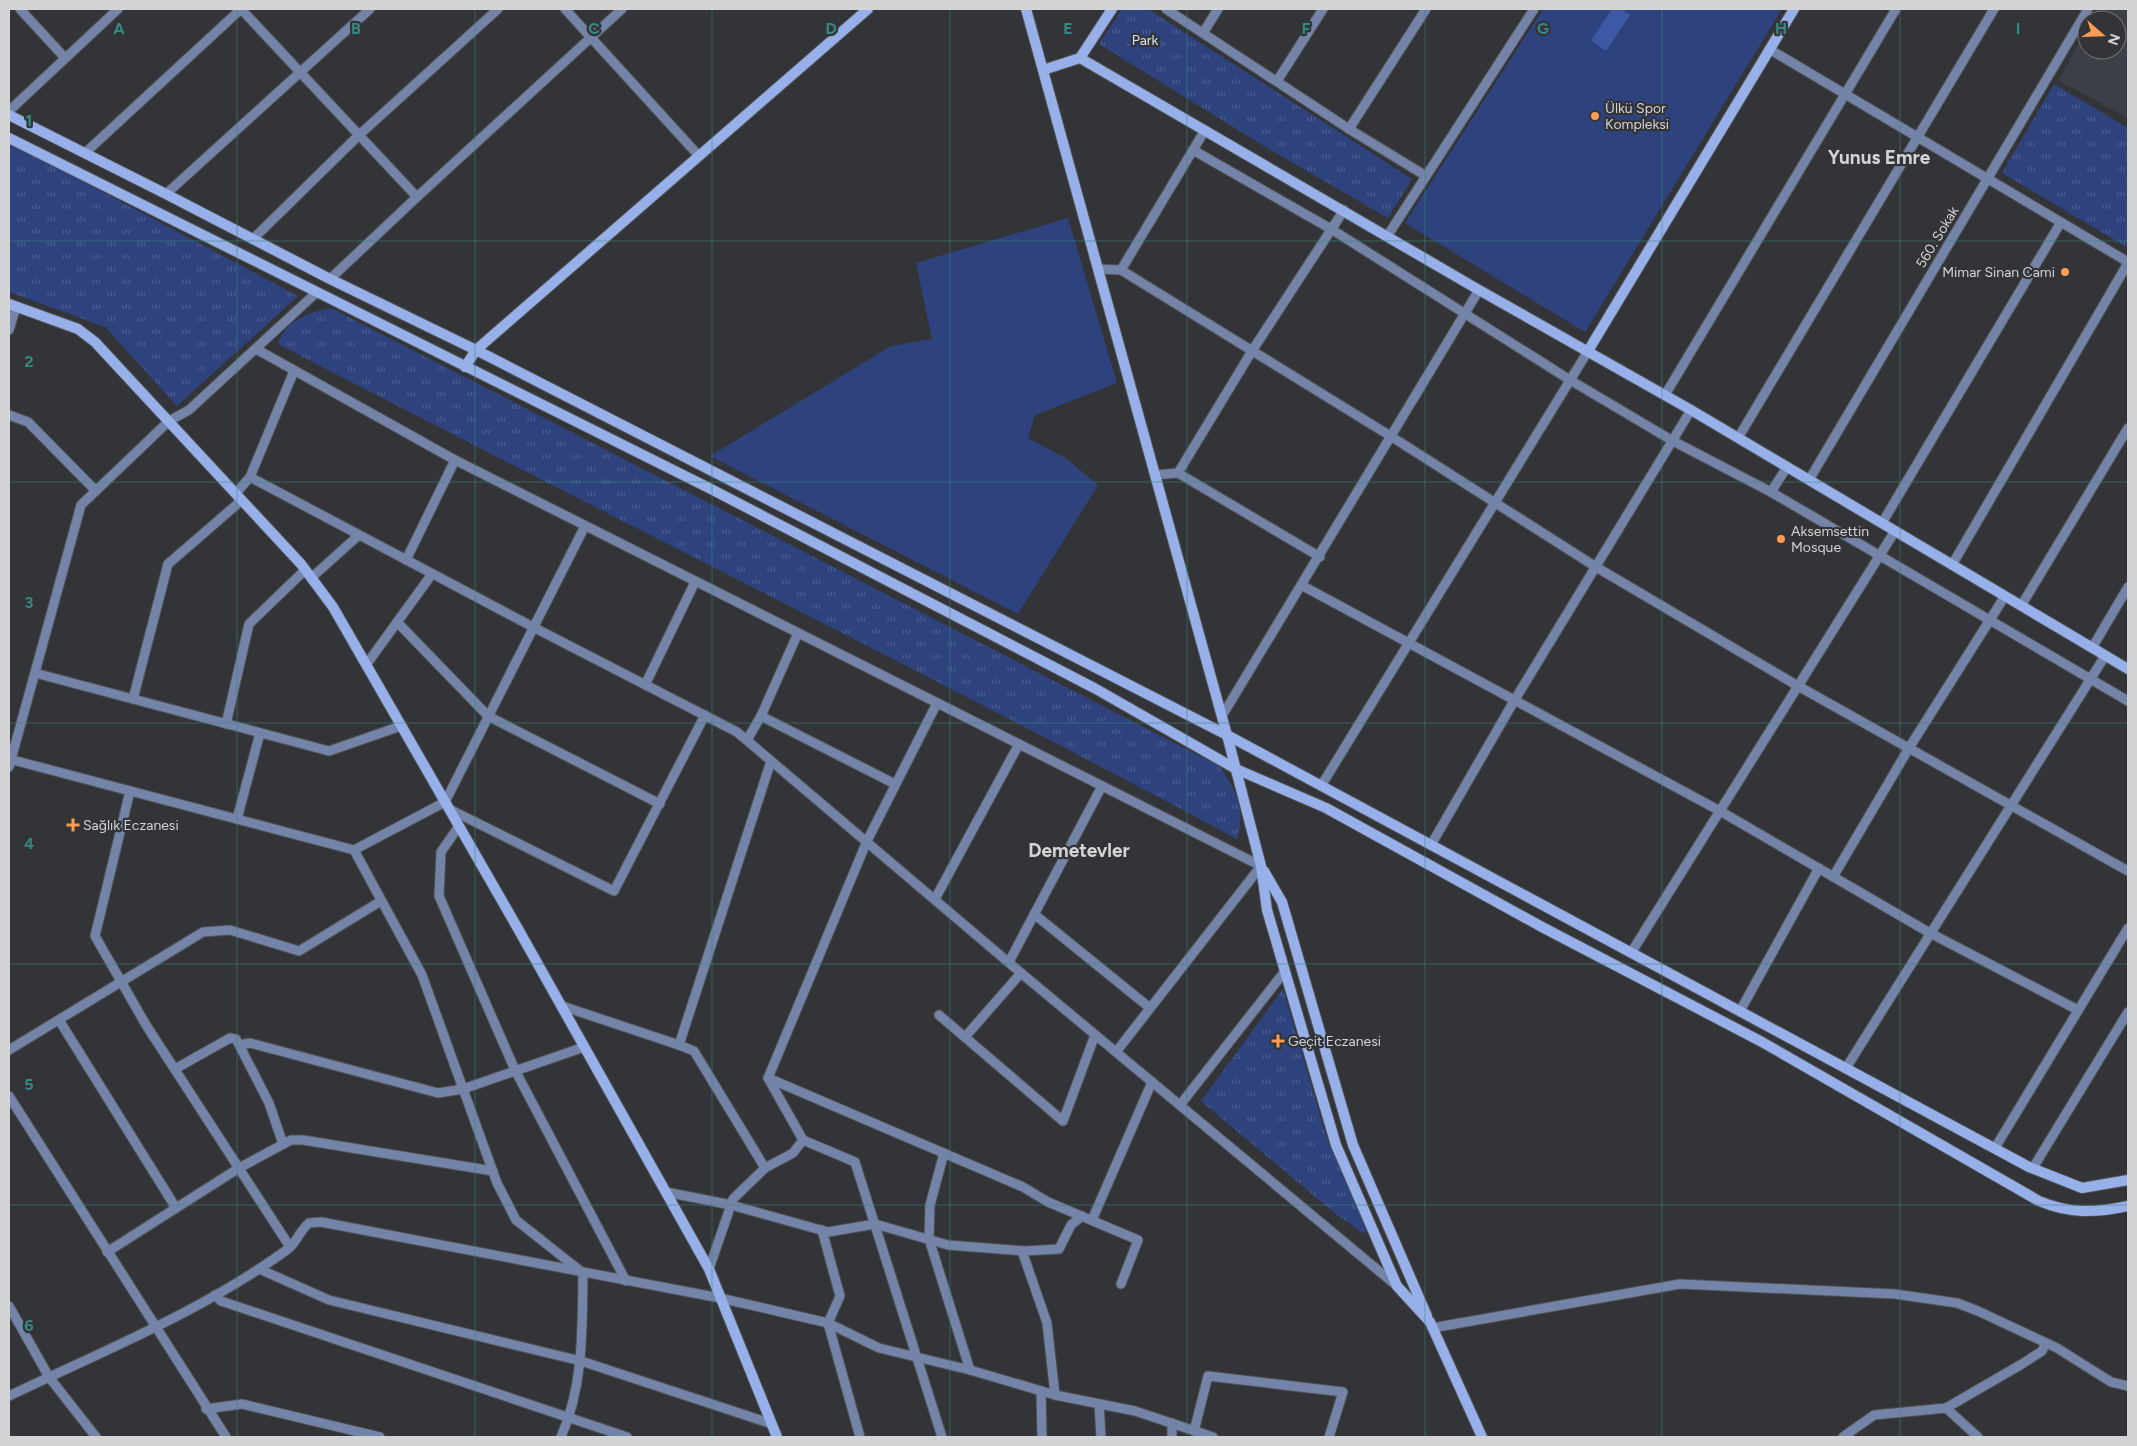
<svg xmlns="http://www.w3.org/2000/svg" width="2137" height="1446" font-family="Figtree,sans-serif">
<defs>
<pattern id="park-tufts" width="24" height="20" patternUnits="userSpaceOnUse" patternTransform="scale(1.25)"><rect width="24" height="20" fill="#2e437e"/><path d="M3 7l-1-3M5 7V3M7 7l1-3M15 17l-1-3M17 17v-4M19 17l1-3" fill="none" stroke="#4b5d8f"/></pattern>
</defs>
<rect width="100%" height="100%" fill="#333437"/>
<path fill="#3c3f47" d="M2099,9h29v109l-70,-38 29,-50v20h30v-30h-24z"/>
<g fill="url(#park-tufts)">
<path d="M1122,9h26l264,170 -24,39 -124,-72 -165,-102z"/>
<path d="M2054,84l74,44v113l-3,5 -123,-73z"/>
<path d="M9,142l289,154 -121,110 -72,-79 -96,-35z"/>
<path d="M331,308l888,458c17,22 27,46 18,73 -317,-170 -640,-329 -959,-495 6,-23 32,-32 53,-36z"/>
<path d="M1283,989l44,150 42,91 -6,3 -26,-18 -136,-114z"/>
</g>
<g fill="#2e437e">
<path d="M1543,9h239l-197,323 -180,-109z"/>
<path d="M1068,218l49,165 -82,32 -7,23 39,21 31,26 -80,129 -308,-158 181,-110 41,-7 -16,-76z"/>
</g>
<path fill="#3d59a6" d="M1612,9h9l9,6 -24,36 -15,-11z"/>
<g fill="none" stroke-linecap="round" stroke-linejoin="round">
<defs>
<g id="street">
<path d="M20,9l45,49"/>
<path d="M241,9l176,188"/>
<path d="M565,9l134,147"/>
<path d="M1166,9l183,120 77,47"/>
<path d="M1203,33l15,-24"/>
<path d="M1769,49l359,213"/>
<path d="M1277,81l46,-72"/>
<path d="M9,111l109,-102"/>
<path d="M1349,129l77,-120"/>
<path d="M1193,150l138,79 239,151 103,61 98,51 357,209"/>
<path d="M85,153l156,-144"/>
<path d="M166,194l204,-185"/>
<path d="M1388,235l146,-226"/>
<path d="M253,239l105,-103 140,-127"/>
<path d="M1099,269l22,1 271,167 204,130 202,119 330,185"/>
<path d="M1121,270l84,-140"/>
<path d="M330,279l87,-82 205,-188"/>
<path d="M9,330l7,-23"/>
<path d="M256,349l199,111 806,406 -145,186"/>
<path d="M1665,395l231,-386"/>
<path d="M9,415l19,7 68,69"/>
<path d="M1738,438l256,-429"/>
<path d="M1178,473l74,-122 92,-141"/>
<path d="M1155,475l23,-2 142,84"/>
<path d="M250,477l283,150 204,105 284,241 376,313"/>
<path d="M1809,480l279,-471"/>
<path d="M1771,492l16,-25"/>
<path d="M236,493l14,-16 44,-106"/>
<path d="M1882,523l179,-301"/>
<path d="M406,560l49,-100"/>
<path d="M1952,565l176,-302"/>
<path d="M311,578l48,-43"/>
<path d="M1303,586l417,225 210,122 148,77"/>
<path d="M2021,606l107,-178"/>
<path d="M397,622l91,94 172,88"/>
<path d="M2092,648l36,-61"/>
<path d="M366,665l66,-91"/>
<path d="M35,673l294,78 72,-25"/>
<path d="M645,685l50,-103"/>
<path d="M133,699l35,-135 74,-64"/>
<path d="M761,716l134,68"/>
<path d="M1222,716l257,-426"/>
<path d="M226,724l23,-100 56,-54"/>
<path d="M747,740l14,-24 37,-83"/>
<path d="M9,759l345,91 91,-48 140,-276"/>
<path d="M9,767l72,-262 88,-84 20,-11 128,-118"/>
<path d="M1321,786l267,-435"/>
<path d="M130,791l-35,145 51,89 144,222"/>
<path d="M449,809l165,82 91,-176"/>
<path d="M237,819l23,-86"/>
<path d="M459,826l-18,26 -2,44 76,174 111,211"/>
<path d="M1431,845l83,-144 177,-291"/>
<path d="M354,850l68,125 75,208 19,37 67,53c-1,56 1,112 -22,164"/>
<path d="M1833,877l76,-129 96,-152"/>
<path d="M935,899l84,-155"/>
<path d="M1034,914l116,94"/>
<path d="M1631,953l264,-422"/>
<path d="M1009,962l93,-176"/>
<path d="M562,1006l117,39 92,-284"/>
<path d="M1740,1011l79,-143"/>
<path d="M939,1015l124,106 32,-86"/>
<path d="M59,1020l117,188"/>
<path d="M965,1037l56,-64"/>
<path d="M240,1045l10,-2 188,50 25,-4 121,-42"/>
<path d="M679,1045l15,6 71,117"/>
<path d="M9,1050l194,-118 27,-2 69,21 82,-50"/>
<path d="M1846,1068l259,-412"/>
<path d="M175,1069l55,-31 6,1 33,64 14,41"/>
<path d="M768,1078l255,109 25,15 90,38 -17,44"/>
<path d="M9,1096l217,341"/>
<path d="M1180,1105l105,-134"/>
<path d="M803,1140l52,22 87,275"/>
<path d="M1995,1148l133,-220"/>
<path d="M944,1153l-14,52 -1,34 41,131"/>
<path d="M2033,1168l95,-156"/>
<path d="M666,1192l65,13 97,27 47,-8 73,21 76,6 35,-2 12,-24 11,-9"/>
<path d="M1092,1220l60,-138"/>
<path d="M822,1230l18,66 -12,27 32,114"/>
<path d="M1022,1251l25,72 8,72"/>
<path d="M107,1252l132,-84 52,-28h12l190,31"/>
<path d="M259,1269l70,31 252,61 191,63"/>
<path d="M709,1269l24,-70 32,-31 28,-15 10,-13 -35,-62 99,-237 70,-138"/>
<path d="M215,1295l6,6 406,136"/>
<path d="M9,1306l40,71 47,60"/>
<path d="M1432,1328l248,-44 215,10 62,9 21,8 79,37 54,34 17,4"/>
<path d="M1041,1391l1,46"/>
<path d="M9,1396c94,-45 194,-85 279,-147 9,-7 12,-19 21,-26l12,-1 399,76 108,25 51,25 91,22 85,25 80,16 78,26"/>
<path d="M1099,1404l2,33"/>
<path d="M1946,1408l32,29"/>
<path d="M206,1409l36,-5 138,33"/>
<path d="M1172,1423v14"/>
<path d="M1194,1431l14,-55 135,16 -14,45"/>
<path d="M1843,1437l31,-22 72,-7 76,-44 20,-13 4,-8"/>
</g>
<g id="secondary">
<path d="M1026,9l201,726 34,131 6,44 69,235 61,141 33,36 52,115"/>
<path d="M1080,58l32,-49"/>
<path d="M1043,70l37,-12 399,232 212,120 437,259"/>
<path d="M9,115l157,79 164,85 146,71 751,385 802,432 53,21 46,-8"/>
<path d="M9,138l700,350 387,201 140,80 90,39 216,119 220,115 277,159c31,13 56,12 89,5"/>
<path d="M9,304l69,25 17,13 206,222 32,43 184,320 192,342 68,168"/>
<path d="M1588,351l206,-342"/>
<path d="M465,367l11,-17 392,-341"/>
<path d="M1264,871l18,31 71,243 74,171"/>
</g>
</defs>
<use href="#street" stroke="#505153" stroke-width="11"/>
<use href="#secondary" stroke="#505153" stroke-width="12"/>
<use href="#street" stroke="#7484a8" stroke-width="9"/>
<use href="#secondary" stroke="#98b0e9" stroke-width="10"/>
</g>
<path fill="none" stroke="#368983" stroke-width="1" stroke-opacity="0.55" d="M237,9v1428M475,9v1428M712,9v1428M950,9v1428M1187,9v1428M1425,9v1428M1662,9v1428M1900,9v1428M9,241h2119M9,482h2119M9,723h2119M9,964h2119M9,1205h2119"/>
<g fill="#fc9d53" stroke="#333437" stroke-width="2">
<circle cx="1595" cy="116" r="5"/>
<circle cx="2065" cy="272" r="5"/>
<circle cx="1781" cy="539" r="5"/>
<path d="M70.5 817.5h5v5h5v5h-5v5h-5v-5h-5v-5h5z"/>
<path d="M1275.5 1033.5h5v5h5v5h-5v5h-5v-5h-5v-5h5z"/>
</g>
<g text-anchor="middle" stroke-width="4.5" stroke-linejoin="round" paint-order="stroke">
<g font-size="14" fill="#d7e1f6" stroke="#333437">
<text x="1145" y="45">Park</text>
</g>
<g font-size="14" fill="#d3d4d5" stroke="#333437" text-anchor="start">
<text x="1605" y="113">Ülkü Spor<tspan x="1605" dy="16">Kompleksi</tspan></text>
<text x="2055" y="277" text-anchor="end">Mimar Sinan Cami</text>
<text x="1791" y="536">Aksemsettin<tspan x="1791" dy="16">Mosque</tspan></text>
<text x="83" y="830">Sağlık Eczanesi</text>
<text x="1288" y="1046">Geçit Eczanesi</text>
</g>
<g font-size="14" fill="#d3d4d5" stroke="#333437">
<text transform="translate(1937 237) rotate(-59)" y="5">560. Sokak</text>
</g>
<g font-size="19" font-weight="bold" fill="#d3d4d5" stroke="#333437">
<text x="1879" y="164">Yunus Emre</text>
<text x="1079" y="857">Demetevler</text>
</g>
</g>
<g font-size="16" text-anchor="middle" font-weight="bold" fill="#368983" stroke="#333437" stroke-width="4.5" stroke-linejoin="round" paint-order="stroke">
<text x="119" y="34">A</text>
<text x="356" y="34">B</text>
<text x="594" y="34">C</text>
<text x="831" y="34">D</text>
<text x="1068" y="34">E</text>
<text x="1306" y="34">F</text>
<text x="1543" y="34">G</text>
<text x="1781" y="34">H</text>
<text x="2018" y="34">I</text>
<text x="29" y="126">1</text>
<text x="29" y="367">2</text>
<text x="29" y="608">3</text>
<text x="29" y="849">4</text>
<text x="29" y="1090">5</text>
<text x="29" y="1331">6</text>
</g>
<rect width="2137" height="1446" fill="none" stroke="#d3d4d5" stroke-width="20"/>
<g transform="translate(2102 35) rotate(110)"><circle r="24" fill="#333437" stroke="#737476"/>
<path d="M0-4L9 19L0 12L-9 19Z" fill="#fc9d53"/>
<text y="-8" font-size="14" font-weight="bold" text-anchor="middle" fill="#d3d4d5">N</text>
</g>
</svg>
